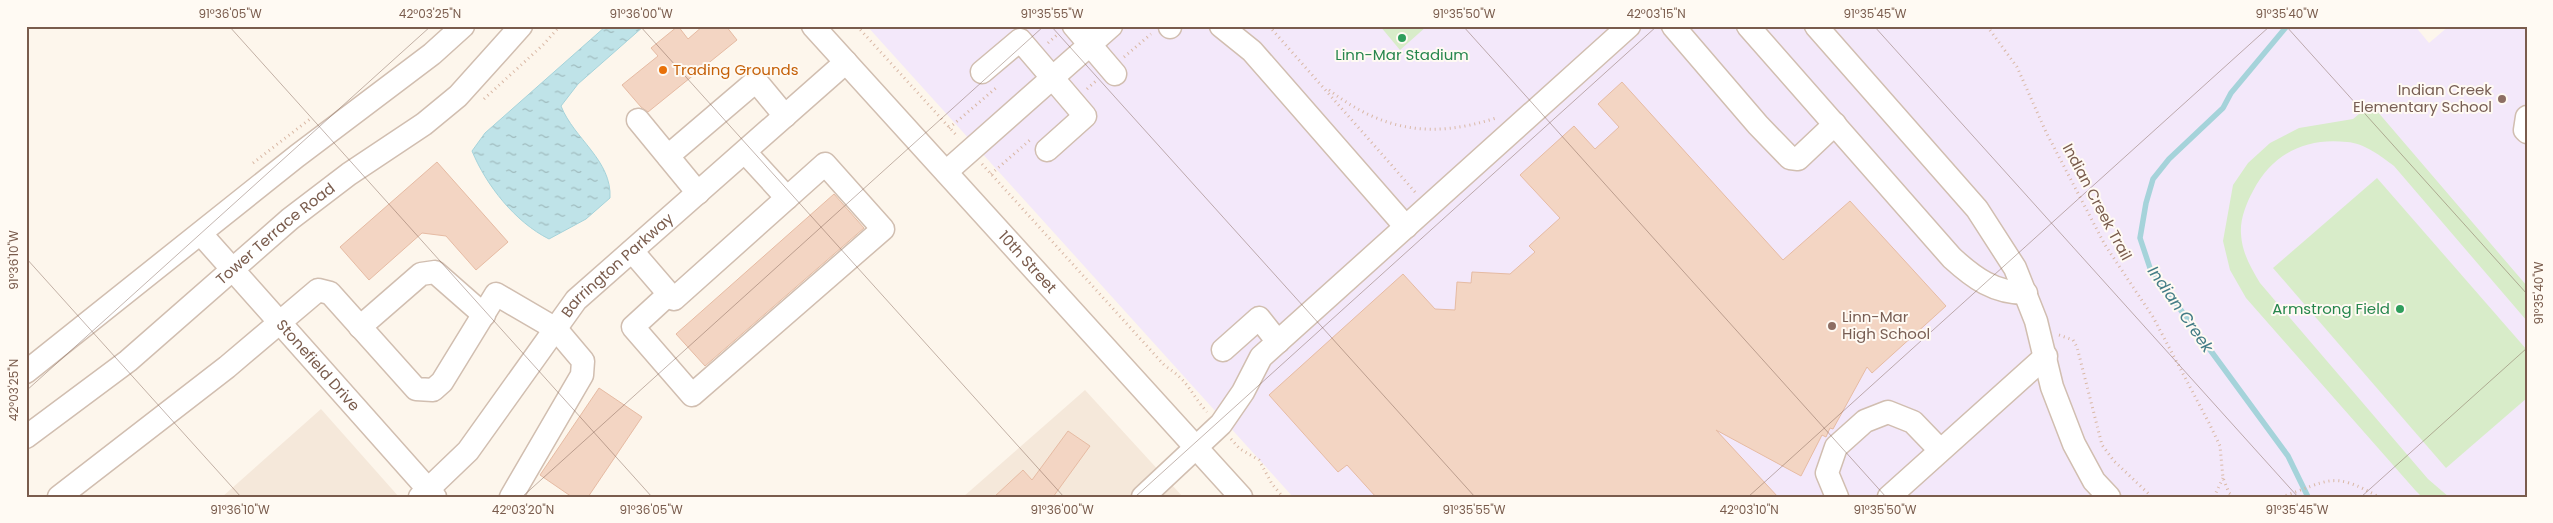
<svg xmlns="http://www.w3.org/2000/svg" width="2553" height="523" font-family="Poppins,sans-serif">
<defs>
<pattern id="water-ripples" width="26" height="14" patternUnits="userSpaceOnUse" patternTransform="scale(1.25)"><rect width="26" height="14" fill="#bfe3e8"/><path d="M2 4q2-2 4 0t4 0M15 11q2-2 4 0t4 0" fill="none" stroke="#a0bbbe"/></pattern>
</defs>
<rect width="100%" height="100%" fill="#fdf6ec"/>
<g fill="#f5e8da">
<path d="M1085,390l98,107h-220z"/>
<path d="M321,409l78,88h-177z"/>
</g>
<path fill="#f3e8fa" d="M867,26h1548l14,17 20,-17h78v471h-1234z"/>
<g fill="#d8ecc9">
<path d="M1380,26h47l-27,24z"/>
<path d="M2371,104l156,182v35l-133,-155c-13,-10 -30,-23 -47,-24 -41,-5 -75,12 -94,49 -7,13 -13,28 -12,43 1,19 10,34 19,49l168,196 21,18h-27l-7,-7 -169,-192 -16,-28 -7,-29 10,-56 15,-22 22,-20 29,-15 54,-9z"/>
<path d="M2377,178l150,172v48l-81,70 -173,-200z"/>
</g>
<path fill="url(#water-ripples)" stroke="#a5d3da" d="M606,26h38l-66,58 -17,22c13,33 51,54 49,92l-24,21 -37,20c-34,-17 -63,-54 -77,-88l13,-18z"/>
<g fill="none" stroke-linecap="round" stroke-linejoin="round">
<path stroke="#a5d3da" stroke-width="5.5" d="M2287,26l-56,67 -8,15 -54,51 -16,20 -7,24 -6,35 10,30 138,188 20,41"/>
</g>
<g fill="#f3d5c3" stroke="#e6bba3">
<path d="M678,26l10,13 15,-13h23l11,14 -89,72 -7,-5 -19,-22 36,-29 -7,-8z"/>
<path d="M1622,82l161,178 67,-59 96,105 -74,67 -5,-6 -34,62 -3,-1 -4,9 -4,-2 -21,41 -85,-46 62,67h-402l-29,-32 -9,7 -69,-77 134,-121 32,35 20,1 2,-28 14,1 1,-11 38,2 25,-22 -6,-6 31,-28 -40,-43 54,-49 21,23 24,-22 -21,-23z"/>
<path d="M437,162l71,80 -32,28 -30,-34 -24,-3 -53,47 -29,-33z"/>
<path d="M834,194l30,34 -159,138 -29,-32z"/>
<path d="M599,388l43,29 -54,80h-16l-32,-22z"/>
<path d="M1068,431l22,15 -37,51h-59l29,-27 9,10z"/>
</g>
<g fill="none" stroke-linecap="round" stroke-linejoin="round">
<defs>
<g id="minor">
<path id="s1" d="M813,26l428,471"/>
<path d="M1074,26l41,48"/>
<path d="M1170,26v1"/>
<path d="M1221,26l31,25 154,176"/>
<path d="M1673,26l85,99 32,33 8,1 37,-35"/>
<path d="M1748,26l204,232c22,20 42,35 74,35"/>
<path d="M1816,26l161,183 38,59 21,53 16,66 22,57 20,37 15,16"/>
<path d="M982,72l38,-32 65,76 -38,34"/>
<path d="M2527,117l-2,13 2,2"/>
<path d="M638,120l60,73"/>
<path d="M745,152l42,46"/>
<path d="M668,156l88,-75 29,35"/>
<path d="M946,172l165,-146"/>
<path id="s2" d="M201,234l234,263"/>
<path d="M632,251l37,43 5,5 151,-135 58,65 -191,166 -59,-68 36,-33"/>
<path d="M360,327l61,-53 14,-2 49,43"/>
<path d="M1223,350l36,-32 19,24"/>
<path d="M26,372l271,-216 135,-102 31,-28"/>
<path id="s3" d="M26,437l102,-76 162,-142 59,-45 75,-50 34,-28 63,-70"/>
<path d="M59,497l168,-130 91,-77 12,3 86,96 17,1 9,-8 54,-88 60,35 27,32 -1,14 -71,122"/>
<path id="s4" d="M420,497l48,-46 108,-151 270,-238"/>
<path d="M1143,497l78,-73 22,-32 18,-35 368,-331"/>
<path d="M1837,497l-10,-24 9,-26 29,-26 23,-9 25,10 27,28"/>
<path d="M1889,497l157,-141"/>
</g>
</defs>
<use href="#minor" stroke="#d1beb0" stroke-width="25"/>
<g stroke="#d9b8a5" stroke-width="3" stroke-dasharray="1 4" stroke-linecap="butt">
<path d="M857,26l101,111"/>
<path d="M1269,26l147,167"/>
<path d="M1987,26l30,41 29,65 59,113 48,72 56,106 11,23 3,32 6,15 5,4"/>
<path d="M1048,43l10,-9"/>
<path d="M1124,57l27,-23"/>
<path d="M1087,89l10,-9"/>
<path d="M1329,90c54,41 102,49 167,28"/>
<path d="M484,99l60,-55 16,-18"/>
<path d="M949,128l47,-40"/>
<path d="M253,163l57,-44"/>
<path d="M982,164l183,202c24,15 25,27 42,46"/>
<path d="M991,174l39,-34"/>
<path d="M2059,335l14,5 4,7 25,98 12,16 38,36"/>
<path d="M1231,439l9,10 19,11 13,24 11,13"/>
<path d="M2214,497l9,-19"/>
<path d="M2281,497c49,-16 50,-27 98,0"/>
</g>
<use href="#minor" stroke="#fff" stroke-width="22"/>
</g>
<path fill="none" stroke="#7a5c4d" stroke-width="1" stroke-opacity="0.45" d="M229,26l423,471M640,26l424,471M1051,26l424,471M1463,26l423,471M1874,26l424,471M2286,26l241,268M26,258l215,239M26,391l405,-365M522,497l522,-471M1135,497l522,-471M1748,497l522,-471M2361,497l166,-149"/>
<g fill="#2e9e5b" stroke="#fffaf3" stroke-width="2">
<circle cx="1402" cy="38" r="5"/>
<circle cx="2400" cy="309" r="5"/>
</g>
<circle fill="#e8710a" stroke="#fffaf3" stroke-width="2" cx="663" cy="70" r="5"/>
<g fill="#8d6e63" stroke="#fffaf3" stroke-width="2">
<circle cx="2502" cy="99" r="5"/>
<circle cx="1832" cy="326" r="5"/>
</g>
<g text-anchor="middle" stroke-width="4" stroke-linejoin="round" paint-order="stroke">
<g font-size="15" fill="#27864d" stroke="#fffaf3">
<text x="1402" y="60">Linn-Mar Stadium</text>
<text x="2390" y="314" text-anchor="end">Armstrong Field</text>
</g>
<g font-size="15" fill="#c56008" stroke="#fffaf3" text-anchor="start">
<text x="673" y="75">Trading Grounds</text>
</g>
<g font-size="15" fill="#785e54" stroke="#fffaf3" text-anchor="end">
<text x="2492" y="95">Indian Creek<tspan x="2492" dy="17">Elementary School</tspan></text>
<text x="1842" y="322" text-anchor="start">Linn-Mar<tspan x="1842" dy="17">High School</tspan></text>
</g>
<g font-size="15" fill="#7a5c4d" stroke="#fffaf3">
<text transform="translate(2097 202) rotate(62)" y="5">Indian Creek Trail</text>
<text dy="5" stroke="none"><textPath href="#s3" startOffset="322">Tower Terrace Road</textPath></text>
<text dy="5" stroke="none"><textPath href="#s1" startOffset="319">10th Street</textPath></text>
<text dy="5" stroke="none"><textPath href="#s4" startOffset="306">Barrington Parkway</textPath></text>
<text dy="5" stroke="none"><textPath href="#s2" startOffset="176">Stonefield Drive</textPath></text>
</g>
<g font-size="16" font-style="italic" fill="#437c86" stroke="#fffaf3">
<text transform="translate(2181 309) rotate(55)" y="6">Indian Creek</text>
</g>
</g>
<rect width="2553" height="523" fill="none" stroke="#fffaf3" stroke-width="55"/>
<rect x="28" y="28" width="2498" height="468" fill="none" stroke="#7a5c4d" stroke-width="2"/>
<g font-size="12" text-anchor="middle" fill="#7a5c4d">
<text x="230" y="18">91°36'05"W</text>
<text x="430" y="18">42°03'25"N</text>
<text x="641" y="18">91°36'00"W</text>
<text x="1052" y="18">91°35'55"W</text>
<text x="1464" y="18">91°35'50"W</text>
<text x="1656" y="18">42°03'15"N</text>
<text x="1875" y="18">91°35'45"W</text>
<text x="2287" y="18">91°35'40"W</text>
<text transform="translate(14 260) rotate(-90)" y="4">91°36'10"W</text>
<text transform="translate(2539 293) rotate(-90)" y="4">91°35'40"W</text>
<text transform="translate(14 390) rotate(-90)" y="4">42°03'25"N</text>
<text x="240" y="514">91°36'10"W</text>
<text x="523" y="514">42°03'20"N</text>
<text x="651" y="514">91°36'05"W</text>
<text x="1062" y="514">91°36'00"W</text>
<text x="1474" y="514">91°35'55"W</text>
<text x="1749" y="514">42°03'10"N</text>
<text x="1885" y="514">91°35'50"W</text>
<text x="2297" y="514">91°35'45"W</text>
</g>
</svg>
